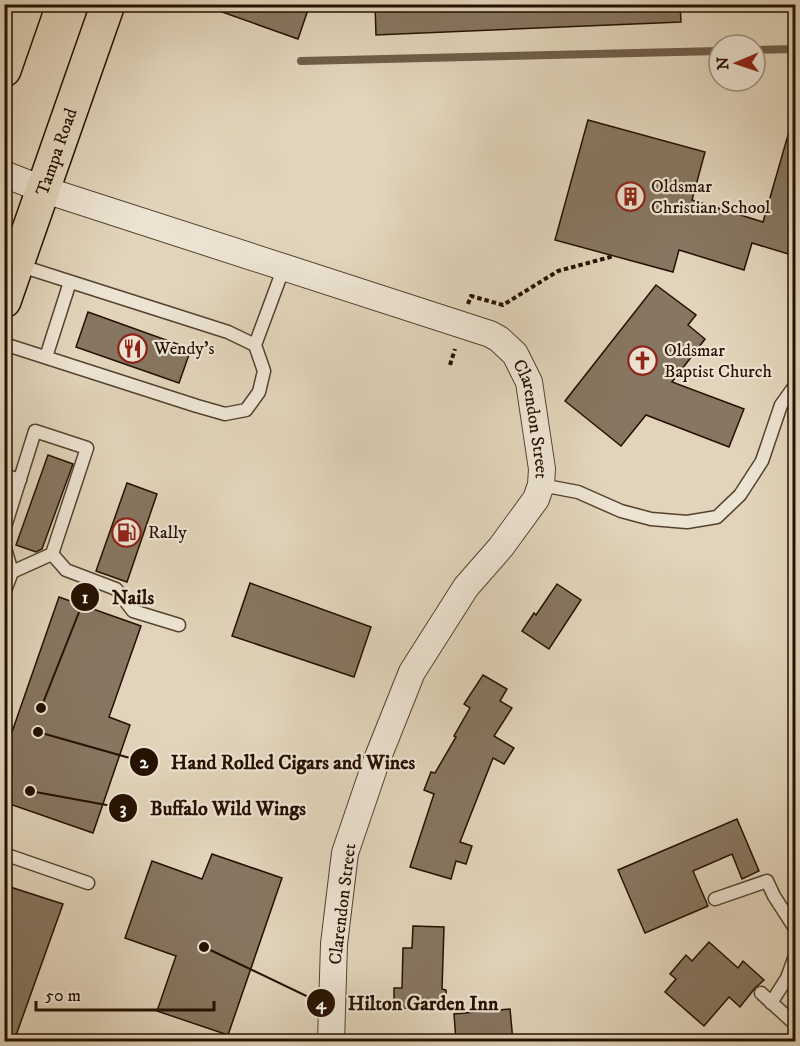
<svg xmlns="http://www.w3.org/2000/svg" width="800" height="1046" font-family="'IM FELL DW Pica',serif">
<rect width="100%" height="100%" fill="#e1d4ba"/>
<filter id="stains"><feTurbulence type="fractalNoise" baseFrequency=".00333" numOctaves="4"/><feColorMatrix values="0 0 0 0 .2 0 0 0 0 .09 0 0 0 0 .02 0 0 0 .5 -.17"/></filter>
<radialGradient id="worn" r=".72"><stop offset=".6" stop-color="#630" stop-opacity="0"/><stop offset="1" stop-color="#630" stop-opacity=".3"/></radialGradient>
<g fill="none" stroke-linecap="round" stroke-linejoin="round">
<g stroke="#6f5e4a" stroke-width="8">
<path d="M755,50l41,-1"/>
<path d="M301,61l418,-10"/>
</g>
</g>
<g fill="#877661" stroke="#251100" stroke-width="1.5">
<path d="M209,4h101l-12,35 -90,-32z"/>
<path d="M375,4h305l1,18 -305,13z"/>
<path d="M588,120l117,32 -13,48 71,22 27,-94 5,1v127l-43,-13 -8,27 -65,-20 -6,22 -118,-32z"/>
<path d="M656,285l40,30 -8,10 17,14 -33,43 72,27 -15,38 -83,-32 -25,31 -56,-45z"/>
<path d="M88,312l103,37 -12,34 -103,-36z"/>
<path d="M48,455l25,9 -31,85 -6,3 -20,-7z"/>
<path d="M127,483l30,11 -30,88 -31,-11z"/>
<path d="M250,583l121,44 -17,50 -122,-41z"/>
<path d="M557,584l24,16 -32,49 -27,-18 12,-18 2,2z"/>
<path d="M59,597l82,29 -32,91 21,8 -37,108 -89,-31v-47z"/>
<path d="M483,675l24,14 -7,12 12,7 -18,28 20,12 -10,16 -11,-6 -33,84 12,4 -6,18 -10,-3 -5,18 -41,-12 24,-73 -10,-4 7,-18 4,1 21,-36 -2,-1 16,-28 -6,-4z"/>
<path d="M737,819l22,52 -17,8 -10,-25 -39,17 15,35 -63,27 -27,-63z"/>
<path d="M212,854l70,24 -54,157 -71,-24 19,-55 -51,-18 27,-77 50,18z"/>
<path d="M4,885l59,19 -49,137h-10z"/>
<path d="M413,926l31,1 -2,62 4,1v19l-52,-1v-20h8l1,-40h9z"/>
<path d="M709,942l29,26 5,-7 21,19 -9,8 -15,19 -11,-10 -25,29 -39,-34 11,-13 -6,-5 16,-19 6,6z"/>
<path d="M510,1009l3,32h-57l-2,-27z"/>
</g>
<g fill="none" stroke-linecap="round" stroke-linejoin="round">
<defs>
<g id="lane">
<path d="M18,265l210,67 27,13"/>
<path d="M4,344l193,62 28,8 21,-4 13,-18 5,-21 -9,-26 29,-78"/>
<path d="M46,357l24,-75"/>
<path d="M4,475l16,5"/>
<path d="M541,485l37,7 43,19 30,8 36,3 30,-5 23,-22 22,-34 19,-56 15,-21"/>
<path d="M4,530l31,-99 52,17 -35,106 -40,18"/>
<path d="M4,545l8,27 -8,21"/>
<path d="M52,554l14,16 50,19 17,22 46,14"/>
<path d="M4,854l84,29"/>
<path d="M715,899l52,-18 7,15 22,34"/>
<path d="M761,993l35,32"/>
<path d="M771,1003l16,-25 9,-25"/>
</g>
<g id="street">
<path id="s1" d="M4,174l38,15 448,145 9,5 16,15 14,28 13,87 -1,16 -5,14 -35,48 -35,40 -54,85 -36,90 -31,91 -11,91 -3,98"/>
</g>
<g id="primary">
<path d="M4,70l23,-66"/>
<path id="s2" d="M4,301l104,-297"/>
</g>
</defs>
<use href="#lane" stroke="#54422e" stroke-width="15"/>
<use href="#street" stroke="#54422e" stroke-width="28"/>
<use href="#primary" stroke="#251100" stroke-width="36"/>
<g stroke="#251100" stroke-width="4" stroke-dasharray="4.5 3" stroke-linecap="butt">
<path d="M468,304l3,-8 32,9 55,-34 56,-15"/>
<path d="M450,365l5,-16"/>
</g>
<use href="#lane" stroke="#ece3d2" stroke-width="12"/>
<use href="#street" stroke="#ece3d2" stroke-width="26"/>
<use href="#primary" stroke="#e1d4ba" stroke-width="33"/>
</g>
<defs>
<symbol id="building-ring" viewBox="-11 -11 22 22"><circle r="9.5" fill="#ece3d2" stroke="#8f2418" stroke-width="1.5"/><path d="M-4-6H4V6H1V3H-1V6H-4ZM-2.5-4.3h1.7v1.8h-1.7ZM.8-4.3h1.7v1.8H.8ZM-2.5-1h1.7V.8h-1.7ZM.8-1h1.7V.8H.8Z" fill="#8f2418"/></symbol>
<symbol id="restaurant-ring" viewBox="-11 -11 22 22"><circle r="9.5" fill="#ece3d2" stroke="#8f2418" stroke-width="1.5"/><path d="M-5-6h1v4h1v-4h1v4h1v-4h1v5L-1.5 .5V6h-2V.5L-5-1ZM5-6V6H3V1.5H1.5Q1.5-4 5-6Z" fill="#8f2418"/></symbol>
<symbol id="church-ring" viewBox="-11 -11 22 22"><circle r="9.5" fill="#ece3d2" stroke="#8f2418" stroke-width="1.5"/><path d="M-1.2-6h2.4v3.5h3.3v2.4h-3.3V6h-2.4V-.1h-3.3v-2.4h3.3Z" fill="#8f2418"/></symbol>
<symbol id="fuel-ring" viewBox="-11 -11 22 22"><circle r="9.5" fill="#ece3d2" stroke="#8f2418" stroke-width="1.5"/><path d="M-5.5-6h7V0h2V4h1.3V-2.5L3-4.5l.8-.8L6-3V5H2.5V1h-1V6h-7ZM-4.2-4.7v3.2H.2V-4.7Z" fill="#8f2418"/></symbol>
</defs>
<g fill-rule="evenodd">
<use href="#building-ring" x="614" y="180" width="33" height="33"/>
<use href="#restaurant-ring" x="116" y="332" width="33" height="33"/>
<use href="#church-ring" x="626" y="344" width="33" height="33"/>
<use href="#fuel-ring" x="110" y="516" width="33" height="33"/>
</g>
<g text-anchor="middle" stroke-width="4.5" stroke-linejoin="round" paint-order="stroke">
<g font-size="18" fill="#251100" stroke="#ece3d2">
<text dy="6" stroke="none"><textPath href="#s2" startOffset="158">Tampa Road</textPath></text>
<text dy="6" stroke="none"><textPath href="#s1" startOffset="612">Clarendon Street</textPath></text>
<text transform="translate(342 904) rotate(-83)" y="6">Clarendon Street</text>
</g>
<g font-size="18" fill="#251100" stroke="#ece3d2" text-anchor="start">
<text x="651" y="192">Oldsmar<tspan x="651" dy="21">Christian School</tspan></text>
<text x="154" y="354">Wendy's</text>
<text x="664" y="356">Oldsmar<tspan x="664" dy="21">Baptist Church</tspan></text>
<text x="148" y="538">Rally</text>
</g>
</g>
<path fill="none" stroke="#251100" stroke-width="2" d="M41 708L85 597M38 732L144 762M30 791L123 808M204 947L321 1003"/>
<g fill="#251100" stroke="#ece3d2" stroke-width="2">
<circle cx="41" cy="708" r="6"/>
<circle cx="38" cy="732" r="6"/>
<circle cx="30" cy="791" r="6"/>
<circle cx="204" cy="947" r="6"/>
<circle cx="85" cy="597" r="15"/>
<circle cx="144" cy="762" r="15"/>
<circle cx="123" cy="808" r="15"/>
<circle cx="321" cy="1003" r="15"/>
</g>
<g font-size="18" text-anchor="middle" font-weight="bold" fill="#fff">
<text x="85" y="603">1</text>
<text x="144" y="768">2</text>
<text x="123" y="814">3</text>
<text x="321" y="1009">4</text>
</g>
<g font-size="20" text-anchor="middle" font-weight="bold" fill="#251100" stroke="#ece3d2" stroke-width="4.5" stroke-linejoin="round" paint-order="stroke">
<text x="133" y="604">Nails</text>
<text x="293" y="769">Hand Rolled Cigars and Wines</text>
<text x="228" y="815">Buffalo Wild Wings</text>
<text x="423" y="1010">Hilton Garden Inn</text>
</g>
<rect width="800" height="1046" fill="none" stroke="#e1d4ba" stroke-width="24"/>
<rect x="6" y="6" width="788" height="1034" fill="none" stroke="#251100" stroke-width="3"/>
<rect x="12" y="12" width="776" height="1022" fill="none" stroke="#251100" stroke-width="1.5"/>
<g transform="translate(737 63) rotate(268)"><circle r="28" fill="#ece3d2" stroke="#9c8f7e" stroke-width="1.5"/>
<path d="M0-4.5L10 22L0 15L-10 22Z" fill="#8f2418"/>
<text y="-9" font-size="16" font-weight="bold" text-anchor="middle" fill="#251100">N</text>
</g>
<path d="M36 1001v9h178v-9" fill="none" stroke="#251100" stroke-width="3"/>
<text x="45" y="1001" font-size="18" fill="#251100" stroke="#ece3d2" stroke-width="4.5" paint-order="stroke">50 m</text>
<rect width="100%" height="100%" filter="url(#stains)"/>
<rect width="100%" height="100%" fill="url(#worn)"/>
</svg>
